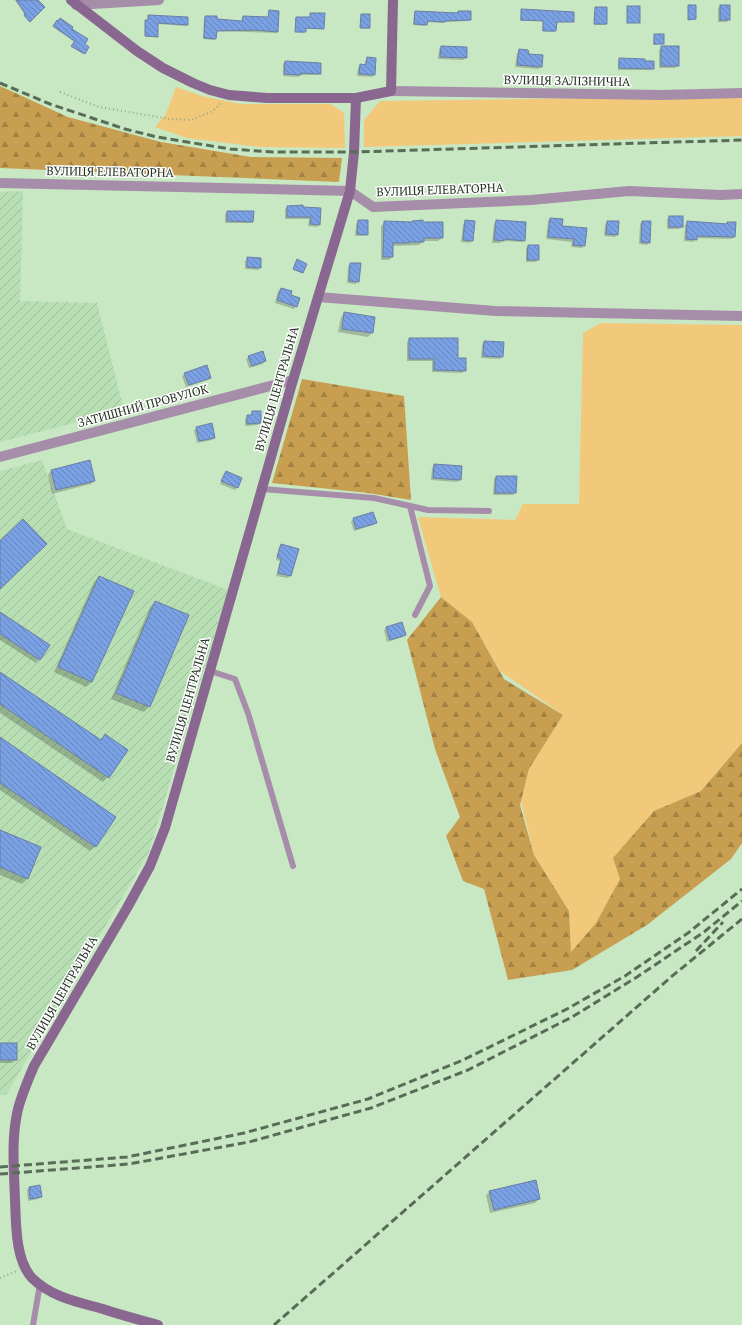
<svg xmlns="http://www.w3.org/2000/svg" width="742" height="1325" font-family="'PT Serif',serif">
<defs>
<pattern id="industrial-furrows" width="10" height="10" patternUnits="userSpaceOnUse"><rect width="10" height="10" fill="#b8deb3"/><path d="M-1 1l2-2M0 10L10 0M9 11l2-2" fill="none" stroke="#9ebf9a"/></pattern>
<pattern id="forest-firs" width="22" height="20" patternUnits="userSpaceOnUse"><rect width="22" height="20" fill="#c89f50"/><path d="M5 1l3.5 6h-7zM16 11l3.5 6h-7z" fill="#a28242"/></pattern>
<pattern id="building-back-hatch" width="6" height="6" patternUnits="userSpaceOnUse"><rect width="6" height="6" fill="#7ba1e5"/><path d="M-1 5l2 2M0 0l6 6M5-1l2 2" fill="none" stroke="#6584b9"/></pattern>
</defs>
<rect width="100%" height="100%" fill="#c8e8c3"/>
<g fill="url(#industrial-furrows)">
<path d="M23,191l-3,110 77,2 27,107 -124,32v-250z"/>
<path d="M42,460l25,69 161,61 -79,262 -143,243h-6v-624z"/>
</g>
<g fill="#f2c87b">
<path d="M176,87l26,9 39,8h90l13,9 1,35 -85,-1 -73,-9 -32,-11 11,-13z"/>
<path d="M742,96v40l-378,11v-27l16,-19z"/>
<path d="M601,323l141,2v418l-41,48 -47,20 -34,68 -24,44 -25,29 -2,-41 -35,-56 -13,-54 8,-32 34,-54 -63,-44 -28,-49 -31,-25 -23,-80 97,3 8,-16h56l4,-171z"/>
</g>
<g fill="url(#forest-firs)">
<path d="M0,86l68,31 93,25 90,15 91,1 -3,24 -339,-14z"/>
<path d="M302,379l102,17 7,104 -43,-7 -96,-10z"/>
<path d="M441,597l31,25 32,57 59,36 -34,54 -9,36 14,50 35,56 2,41 25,-29 24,-44 -7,-21 41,-47 47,-20 41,-48v100l-11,16 -84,66 -75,45 -64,10 -24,-91 -21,-8 -17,-45 14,-19 -25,-68 -28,-109z"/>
</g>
<g fill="#0003">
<path d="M15,0h16l12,7 -14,15 -5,-6 1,-1z"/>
<path d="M688,6l7,13 -1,1h-6z"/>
<path d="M720,6h9v13l-2,3h-9v-14z"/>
<path d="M595,8l11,16 -1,1h-11z"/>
<path d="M521,10l52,12h-17l-2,10 -12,-1 1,-10h-23z"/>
<path d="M269,11l8,21 -1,1 -60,-2 -1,7 -1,2 -11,-1 1,-21 2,-1 10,3 26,2 1,-5 25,1v-5z"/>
<path d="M416,12l40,2 2,-2 12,8 -2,1 -24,1 -1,1 -17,-1 -1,4 -12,-1 1,-12z"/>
<path d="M310,14h1l12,15h-18l-1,4 -9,-1v-14h15z"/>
<path d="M361,15l8,13 -1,1 -8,-1z"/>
<path d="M149,16l38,9 -1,1 -29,-2v12l-12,1v-15l3,-1z"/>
<path d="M56,22l14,8 14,15 4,2 -5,7 -12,-7 3,-5 -21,-15z"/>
<path d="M654,35l9,9h-1l-9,1z"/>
<path d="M441,47l25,10 -3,3 -25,-1 1,-10z"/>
<path d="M662,47l16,19 -3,2h-16v-18z"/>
<path d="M519,50l9,4 13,13 -3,2 -23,-2 2,-14z"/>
<path d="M367,58l7,16 -2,3 -15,-1 1,-8 2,-2h4l1,-5z"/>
<path d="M620,59l24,3 9,7 -2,1h-33v-9z"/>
<path d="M285,62l35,12 -2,1h-18l-2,2 -15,-1v-12z"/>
<path d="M302,206l17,18 -2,3 -9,-1 1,-7h-24v-10l3,-2z"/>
<path d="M227,212l25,10 -2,1h-25v-9z"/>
<path d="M669,217l13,10 -3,2h-12v-10z"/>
<path d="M550,219l12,1 -1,7 23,18 -2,3 -11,-1 1,-5 -26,-3 2,-18z"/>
<path d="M358,221l9,13 -3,2h-9l1,-12z"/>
<path d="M466,221l6,20 -2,2 -9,-1 2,-18z"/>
<path d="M496,221l28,19 -2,2 -20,-1 -2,2h-8l2,-19z"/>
<path d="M385,222l26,1 2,-1h29v16l-4,3h-15l-4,4 -27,1v11l-3,3h-8v-34z"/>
<path d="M607,222l10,12 -2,3 -11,-1 1,-11z"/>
<path d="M642,222l7,20 -2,3 -8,-1 1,-20z"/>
<path d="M688,223l37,2 2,-2 7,13 -2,3 -36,-1 -3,4 -9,-1 1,-16z"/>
<path d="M528,246l10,13 -2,3h-10v-14z"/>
<path d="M248,258l12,9 -2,3 -13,-1v-8z"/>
<path d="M296,261h1l5,11v1l-9,-3z"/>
<path d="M351,264l7,17 -2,3 -9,-1 1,-17z"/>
<path d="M281,289l9,7 6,10 -2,3 -19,-6 3,-12z"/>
<path d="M345,313l29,5 -2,15 -4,4 -30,-5 3,-15z"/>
<path d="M409,339l48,20 8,11 -3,3 -30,-1v-11h-25v-19z"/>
<path d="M484,342l18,14 -2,3 -19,-1 1,-13z"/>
<path d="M249,357l16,4 -2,3 -14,4 -3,-9z"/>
<path d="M185,374l25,3 -2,3 -22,7 -4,-11z"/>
<path d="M252,412l8,11 -2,2 -13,1v-7l2,-3h3z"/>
<path d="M197,428l17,10 -2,2 -15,3 -3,-13z"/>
<path d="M434,465l27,2 -1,13 -3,2 -26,-2 1,-12z"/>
<path d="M51,471l43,10 -3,3 -39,10 -4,-19z"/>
<path d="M226,472l11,15 -2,3 -15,-6 4,-10z"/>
<path d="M496,477h20l-1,15 -2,3h-20l1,-16z"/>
<path d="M372,513l4,9 -3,3 -19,6 -3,-9 2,-3z"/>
<path d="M281,545l17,4 -8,27 -2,2 -12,-2 4,-15 -4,-1 3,-13z"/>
<path d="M99,577l33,15 -40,90 -6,5 -32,-15 40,-90z"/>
<path d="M155,602l32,13 -38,92 -5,5 -33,-13 39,-92z"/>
<path d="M0,615l49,30 -13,18 -36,-23z"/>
<path d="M386,628l19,7 -2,2 -16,5 -3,-12z"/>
<path d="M0,674l108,103 -5,5 -103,-69z"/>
<path d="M0,739l95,107 -5,5 -90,-61z"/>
<path d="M0,831l40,17 -13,31 -5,5 -22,-9z"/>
<path d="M0,1044l16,15 -4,4h-12z"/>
<path d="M29,1188l12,9 -3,2 -10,2 -1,-11z"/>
<path d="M490,1192l49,7 -4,4 -45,10 -4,-18z"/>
</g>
<g fill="url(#building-back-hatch)" stroke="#6a7fa3">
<path d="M16,0h22l7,7 -15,15 -6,-7 1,-2z"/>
<path d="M688,5h8v14l-8,1z"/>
<rect x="720" y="5" width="10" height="15"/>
<rect x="627" y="6" width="13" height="17"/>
<path d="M595,7h12v17h-13z"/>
<path d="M521,9l53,3v10h-17l-1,9h-13v-10l-22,-1z"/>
<path d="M269,10l10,1 -1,21 -23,-2 -38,1 -1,8 -12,-1 1,-22h12v3l25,2 1,-5 25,1z"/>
<path d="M415,11l43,2v-2h13v9l-26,1v1l-17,-1 -1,4 -13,-1z"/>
<path d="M310,13h15l-1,16 -18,-1v4h-11l1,-15h14z"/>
<path d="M361,14h9v14h-10z"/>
<path d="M148,15l40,2v8l-30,-2v14l-13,-1v-16h3z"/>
<path d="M60,18l13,9 -1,2 16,10 -3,5 4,3 -4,7 -14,-8 4,-5 -22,-15 4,-6 1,1z"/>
<rect x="654" y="34" width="10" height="10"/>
<path d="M441,46l26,1v11l-27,-1z"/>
<rect x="661" y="46" width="18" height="20"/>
<path d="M519,49l9,1 1,4 14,1 -1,12 -25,-2z"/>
<path d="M367,57l9,1 -1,17 -16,-1 1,-10 6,1z"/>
<path d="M619,58l26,1v2h9v8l-35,-1z"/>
<path d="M285,61l36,2v11l-20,-1v2l-17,-1z"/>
<path d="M303,205v2l18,1 -1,17 -10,-1 1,-7h-24v-11z"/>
<path d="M227,211h27l-1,11 -26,-1z"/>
<rect x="669" y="216" width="14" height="11"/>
<path d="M550,218l13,1 -1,7 25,2 -2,18 -12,-1 1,-6 -26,-2z"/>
<path d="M358,220h10v15l-11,-1z"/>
<path d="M423,220v2h20v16h-19v4h-15v1h-16v14h-10l1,-36 28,1v-1z"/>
<path d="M465,220l10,1 -2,20 -10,-1z"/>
<path d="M496,220l30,2 -1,19 -21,-2v2l-10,-1z"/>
<path d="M607,221h12l-1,14 -12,-1z"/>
<path d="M642,221h9l-1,22 -9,-1z"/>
<path d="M687,221l40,3v-2h9l-1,15 -38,-1v4l-11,-1z"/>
<path d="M528,245h11v15h-12z"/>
<path d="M247,257l14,1v10l-14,-1z"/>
<path d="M297,259l10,5 -4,9 -10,-4z"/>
<path d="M350,263h11l-2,19 -10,-1z"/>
<path d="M281,288l11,3 -1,4 9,3 -3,9 -20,-7z"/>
<path d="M344,312l31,5 -2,16 -31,-4z"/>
<path d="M409,338h49v20h8v13l-32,-1v-11h-25z"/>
<path d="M484,341l20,1 -1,15 -20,-1z"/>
<path d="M263,351l3,10 -14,5 -4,-10z"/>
<path d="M207,365l4,13 -22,7 -5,-12z"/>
<path d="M252,411h9v12l-14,1v-9h5z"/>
<path d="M212,423l3,15 -16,3 -3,-14z"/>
<path d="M90,460l5,21 -39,9 -5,-20z"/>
<path d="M434,464l28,2 -1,14 -28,-2z"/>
<path d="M226,471l16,7 -4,10 -17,-7z"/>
<path d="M496,476h21l-1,17h-21z"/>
<path d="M373,512l4,11 -21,6 -3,-11z"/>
<path d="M23,519l24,25 -47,45v-48z"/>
<path d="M281,544l18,5 -8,27 -13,-3 3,-14 -4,-2z"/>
<path d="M99,576l35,15 -42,91 -34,-15z"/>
<path d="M155,601l34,14 -39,92 -34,-14z"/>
<path d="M0,612l50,33 -10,15 -40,-26z"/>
<path d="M402,622l4,13 -16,5 -4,-13z"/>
<path d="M0,672l101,68 4,-6 23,16 -19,28 -109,-74z"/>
<path d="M0,737l116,80 -20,30 -96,-64z"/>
<path d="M0,830l41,17 -13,32 -28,-12z"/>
<rect x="0" y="1043" width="17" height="17"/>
<path d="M536,1180l4,19 -46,11 -5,-19z"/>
<path d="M40,1185l2,12 -12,2 -1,-12z"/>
</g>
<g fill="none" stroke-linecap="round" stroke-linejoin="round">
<g stroke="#8fa88b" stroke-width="2" stroke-dasharray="1 3" stroke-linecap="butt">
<path d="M60,92l39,15 71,12 21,1 22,-9 8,-8"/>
<path d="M0,1278l17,-7"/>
</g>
<g stroke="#a68eaa" stroke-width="6">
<path d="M262,489l112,9 54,12 61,1"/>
<path d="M410,506l20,80 -15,29"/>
<path d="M210,671l25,8 13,34 45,153"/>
<path d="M33,1325l7,-41"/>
</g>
<g stroke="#a68eaa" stroke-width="10">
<path d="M76,5l83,-5"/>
<path d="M391,91l271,4 80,-2"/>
<path d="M0,183l350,8 23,16 158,-7 98,-9 92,4 21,-1"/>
<path d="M318,297l177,14 247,5"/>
<path d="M0,457l293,-77"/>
</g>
<g stroke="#8a6790" stroke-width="10">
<path d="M71,0l66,51 26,17 30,15 17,7 19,5 38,3h89l35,-7 2,-91"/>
<path d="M158,1325c-18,-5 -37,-10 -55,-16 -25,-7 -52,-12 -71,-31 -17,-18 -16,-56 -17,-79 -1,-29 -4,-61 3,-90 4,-15 10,-29 16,-43l93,-158 23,-42 15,-38 128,-448 57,-189 4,-39 2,-54"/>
</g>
<g stroke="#596c57" stroke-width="3" stroke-dasharray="8 4" stroke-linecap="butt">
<path d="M0,83l50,21 75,25 32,8 73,12 43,3h81l388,-12"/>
<path d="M696,951l27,-29"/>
<path d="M0,1167l127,-10 117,-24 124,-34 95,-39 104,-51 58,-33 63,-43 54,-44"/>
<path d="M0,1174l129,-10 120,-22 122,-34 97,-38 104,-53 65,-40 67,-45 38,-31"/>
<path d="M274,1325l397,-348 71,-58"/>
</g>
</g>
<g text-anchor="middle" stroke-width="3" stroke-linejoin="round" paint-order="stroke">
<g font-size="12" fill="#243123" stroke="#fff">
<text transform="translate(567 81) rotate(1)" y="4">ВУЛИЦЯ ЗАЛІЗНИЧНА</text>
<text transform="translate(110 172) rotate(1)" y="4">ВУЛИЦЯ ЕЛЕВАТОРНА</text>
<text transform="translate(440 190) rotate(-2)" y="4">ВУЛИЦЯ ЕЛЕВАТОРНА</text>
<text transform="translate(277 389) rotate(-74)" y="4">ВУЛИЦЯ ЦЕНТРАЛЬНА</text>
<text transform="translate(143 406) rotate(-15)" y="4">ЗАТИШНИЙ ПРОВУЛОК</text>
<text transform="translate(188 700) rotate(-74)" y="4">ВУЛИЦЯ ЦЕНТРАЛЬНА</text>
<text transform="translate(62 993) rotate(-60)" y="4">ВУЛИЦЯ ЦЕНТРАЛЬНА</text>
</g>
</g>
</svg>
